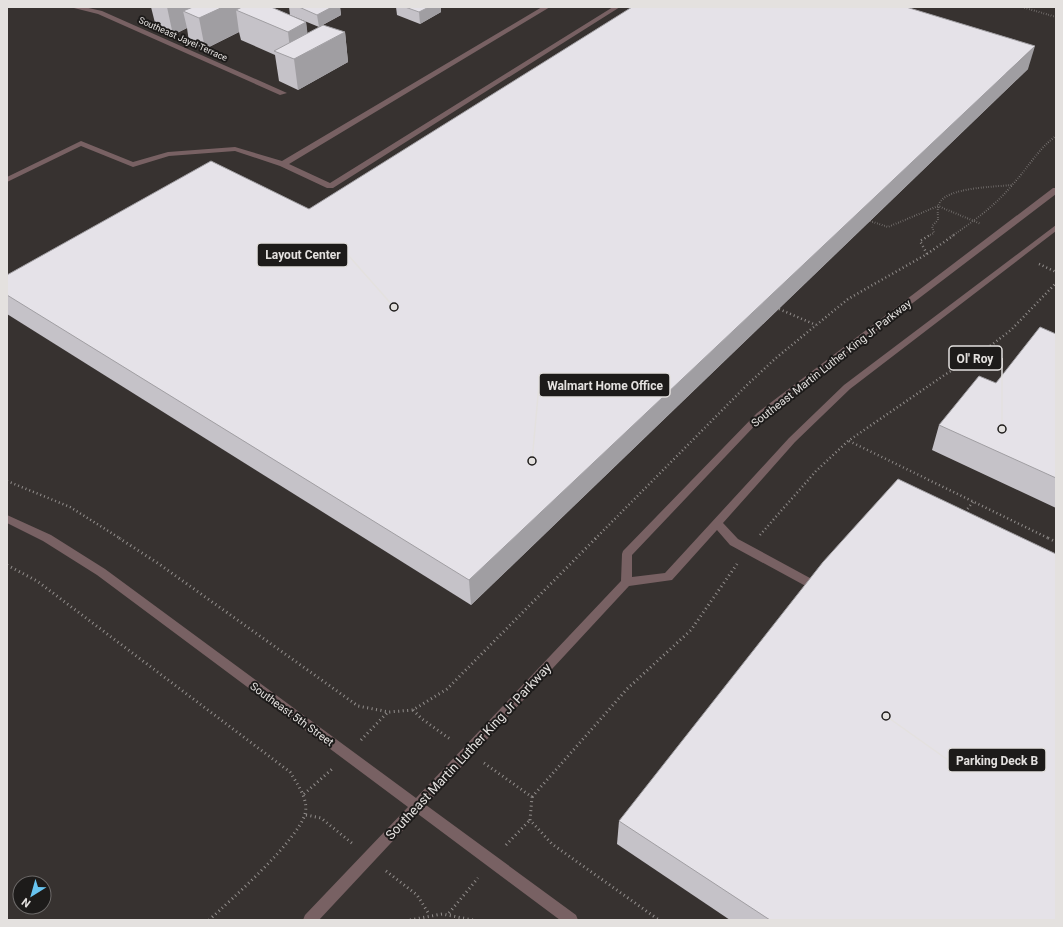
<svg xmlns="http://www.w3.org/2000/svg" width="1063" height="927" font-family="Roboto,sans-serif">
<rect width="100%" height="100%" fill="#373230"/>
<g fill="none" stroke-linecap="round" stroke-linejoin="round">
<g stroke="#938f8d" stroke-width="2" stroke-dasharray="0.5 2" stroke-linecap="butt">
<path d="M1022,7l34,10"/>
<path d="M870,221l18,6 50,-21 43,18"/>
<path d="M928,236l6,-3 -2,-7 6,-6c0,-5 -1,-11 1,-16 7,-17 56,-17 73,-19"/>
<path d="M952,236c22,-15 44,-31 61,-52 15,-16 25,-35 43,-48"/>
</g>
<g stroke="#938f8d" stroke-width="2.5" stroke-dasharray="1 3" stroke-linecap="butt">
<path d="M927,254l-7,-13 10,-6"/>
<path d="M1039,264l17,8"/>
<path d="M779,309l37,16"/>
<path d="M849,441l201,98"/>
<path d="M7,481l63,26 51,32"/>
<path d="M965,512l8,-10"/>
<path d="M760,535l56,-64 32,-30 98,-67 35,-21 30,-23 45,-47"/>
<path d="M595,539l154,-156 27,-25 72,-59 79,-45 27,-19"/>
</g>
<g stroke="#938f8d" stroke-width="3" stroke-dasharray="1 3.5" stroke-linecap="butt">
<path d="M119,538l40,26 199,142 31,6 24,-2 34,-21 149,-151"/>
<path d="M1048,538l8,4"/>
<path d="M7,565l30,16 253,191c7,12 19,27 15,42 -7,26 -74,86 -96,106"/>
<path d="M413,710l9,9 28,20"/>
<path d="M361,740l27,-28"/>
<path d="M484,763l48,34 -2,23 22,24 107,76"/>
<path d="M304,794l28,-25"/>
<path d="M532,797l95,-108 64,-59 46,-66"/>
<path d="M306,815l15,3 32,26"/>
<path d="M506,845l24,-25"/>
<path d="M386,871l31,24 12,19"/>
<path d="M449,913l29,-35"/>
<path d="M410,920l32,-6 31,6"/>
</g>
<g fill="#786163" fill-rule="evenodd">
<path d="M70,7h14l18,4 185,82 -7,2 -182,-81z"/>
<path d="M542,7h8l-261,157 41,19 283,-176h7l-287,181h-6l-47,-22 -45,-15 -66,5 -36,11 -52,-21 -74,36v-5l74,-36 52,21 35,-10 67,-5 47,14z"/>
<path d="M1053,188h3v6l-293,223 -131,138v22l33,-4 124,-135 55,-53 212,-160v6l-206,158 -55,53 -72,81 15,16 83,45 1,3 -1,3h-8l-83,-45 -13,-15 -45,50 -43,6 -203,219 150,110 2,5h-18l-142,-106 -99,106h-16l2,-5 103,-108 -311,-232 -54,-34 -36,-18v-8l44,20 54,34 311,229 205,-217 1,-27 1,-3 134,-138z"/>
</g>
</g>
<g fill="#c5c2c8">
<path d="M151,7h120l35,15 1,11 38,-1 3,30 -50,28 -19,-9 -4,-26 -34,-15 -2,-8 -34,17 -16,-7 -2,-14 -14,7 -17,-8z"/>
<path d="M289,7h51l1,8 -22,12 -29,-12z"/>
<path d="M396,7h45v5l-21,12 -23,-9z"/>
<path d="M1028,69l-557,536 -464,-291v-39l302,-66z"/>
<path d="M1056,334v174l-124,-58 7,-25 57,-42z"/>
<path d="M619,821l437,99h-326l-113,-76z"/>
</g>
<g fill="#a09ea2">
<path d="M167,7h90l-21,3 3,22 -34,17 -6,-31 -16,-7 4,17 -14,7z"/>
<path d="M332,7h8l1,8 -22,12 -2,-12z"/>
<path d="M429,7h12v5l-21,12 -1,-12z"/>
<path d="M306,22l4,29 35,-19 3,30 -50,28 -4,-31 -3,-1 -3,-26z"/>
<path d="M1035,46l-7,23 -557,536 -2,-25z"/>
</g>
<g fill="#e5e2e8" stroke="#a09ea2">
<path d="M193,7h30l-24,11 -16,-7z"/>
<path d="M242,7h29l35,15 -18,10 -52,-22z"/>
<path d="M299,7h33l-15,8z"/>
<path d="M405,7h24l-10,5z"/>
<path d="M632,7h274l129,39 -566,534 -462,-285v-20l204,-114 98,48z"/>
<path d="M323,25l22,7 -51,27 -20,-8z"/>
<path d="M1040,327l16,7v144l-117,-53 40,-49 17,7z"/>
<path d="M898,479l158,75v366h-286l-151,-99 204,-259z"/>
</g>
<g text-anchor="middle" stroke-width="4" stroke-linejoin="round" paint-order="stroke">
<g font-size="9" fill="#e4e1df" stroke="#1d1b1a">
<text transform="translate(183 39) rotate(24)" y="3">Southeast Jayel Terrace</text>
</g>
<g font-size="11" fill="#e4e1df" stroke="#1d1b1a">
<text transform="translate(831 363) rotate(-38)" y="4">Southeast Martin Luther King Jr Parkway</text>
<text transform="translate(292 714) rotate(36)" y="4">Southeast 5th Street</text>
</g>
<g font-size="13" fill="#e4e1df" stroke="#1d1b1a">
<text transform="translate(468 751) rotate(-47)" y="5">Southeast Martin Luther King Jr Parkway</text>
</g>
</g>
<path fill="none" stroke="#e4e1df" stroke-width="1.5" d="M394 307L348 255M1002 429L1002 358M532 461L539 385M886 716L948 760"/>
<g fill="#e4e1df" stroke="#1d1b1a" stroke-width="1.5">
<circle cx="394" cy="307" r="4"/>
<circle cx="1002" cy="429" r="4"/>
<circle cx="532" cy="461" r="4"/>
<circle cx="886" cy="716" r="4"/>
</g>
<g fill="#1d1b1a" stroke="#e4e1df" stroke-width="1.5">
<rect x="257" y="243" width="91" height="24" rx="4"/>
<rect x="949" y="346" width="53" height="24" rx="4"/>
<rect x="539" y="373" width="131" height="24" rx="4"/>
<rect x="948" y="748" width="98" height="24" rx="4"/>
</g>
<g font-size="12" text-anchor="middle" font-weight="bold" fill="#e4e1df">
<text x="303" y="259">Layout Center</text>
<text x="975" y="363">Ol' Roy</text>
<text x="605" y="390">Walmart Home Office</text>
<text x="997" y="765">Parking Deck B</text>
</g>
<rect width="1063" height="927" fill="none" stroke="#e4e1df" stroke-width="16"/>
<g transform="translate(32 895) rotate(217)"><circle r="19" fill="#1d1b1a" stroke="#6d6a69"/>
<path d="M0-3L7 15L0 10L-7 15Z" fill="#68c4f0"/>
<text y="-6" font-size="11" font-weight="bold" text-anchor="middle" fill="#e4e1df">N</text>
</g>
</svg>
